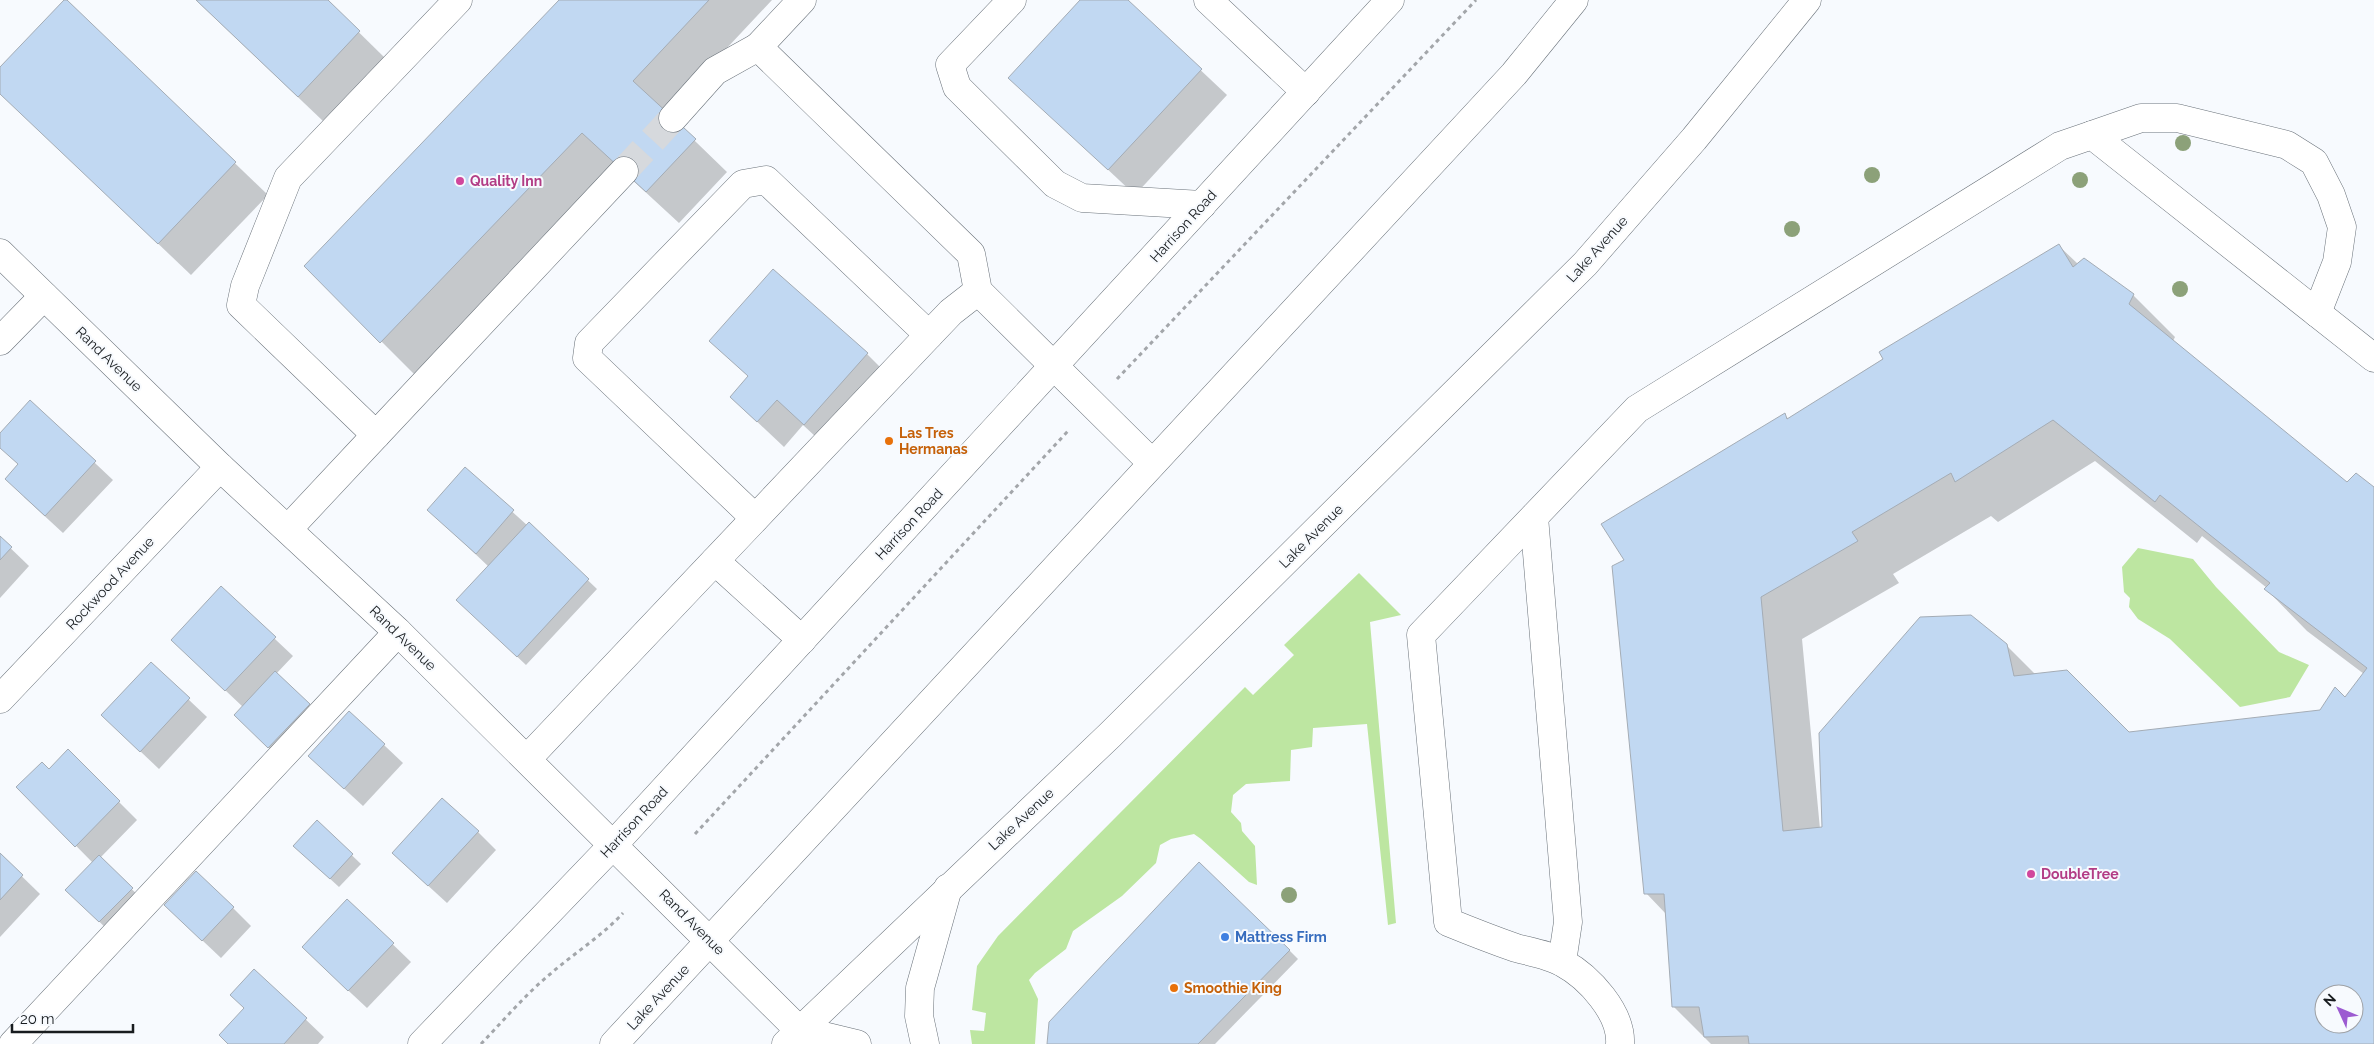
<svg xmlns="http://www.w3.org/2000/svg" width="2374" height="1044" font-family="Raleway,sans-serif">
<rect width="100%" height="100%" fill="#f7fafe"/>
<g fill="#bde6a1">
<path d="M2138,548l55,11 23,28 63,65 30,13 -19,32 -50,10 -70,-68 -32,-20 -9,-12 1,-9 -6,-6 -2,-25z"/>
<path d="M1359,573l42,42 -31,7 26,301 -8,2 -21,-201 -54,4 -1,19 -21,3 -1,31 -44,3 -13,11 -2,17 10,11 1,8 13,15 2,39 -8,-3 -48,-43 -7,-5 -23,5 -11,6 -4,18 -34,33 -49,35 -7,18 -31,24 -6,7 9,19 -3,45h-63l-2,-14 14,1 2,-18 -14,-3 5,-44 21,-30 247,-249 8,8 41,-40 -10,-10z"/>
</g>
<g fill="#0003" fill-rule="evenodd">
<path d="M65,0l203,195 -77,80 -191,-182v-25z"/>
<path d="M196,0h130l59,58 -61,64z"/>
<path d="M561,0h211l-106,113 61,59 -48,51 -64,-59 -201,210 -108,-108z"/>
<path d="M1082,0h44l101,95 -92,100 -125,-117z"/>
<path d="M2059,246l19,18 55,31 42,42 -2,4 174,143 27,5v555h-663l-38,-38 -7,-92 -20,-21 -20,-332 158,-146 5,4zM2095,461l102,82 5,-7 65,52 -1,1 41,42 57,43 -19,25 -24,12 -192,22 -93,-58 -30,-30 -182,183 -4,1 -18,-190 97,-56 -6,-9 98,-58 7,6zM2324,994h30v30h-30z"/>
<path d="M711,341l156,13 26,26 -63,70 -27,-25 -19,22 -53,-50 18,-20z"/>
<path d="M30,402l83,78 -50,53 -39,-36 -5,-32 -19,-19v-11z"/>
<path d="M465,469l63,57 1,-2 68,65 -71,76 -59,-56 22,-42 -60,-57z"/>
<path d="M0,538l29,28 -29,32z"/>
<path d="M221,588l72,68 -17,18 51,49 -40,42 -34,-32 -10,-26 -52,-49z"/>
<path d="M151,664l56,53 -48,52 -38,-36z"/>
<path d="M349,712l54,51 -40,43 -35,-32z"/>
<path d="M68,751l69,69 -37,38 50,49 -33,32 -50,-49 26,-27 -75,-76 31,-17z"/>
<path d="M317,822l44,42 -22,23 -35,-32z"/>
<path d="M478,832l18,18 -49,53 -35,-32z"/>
<path d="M0,855l40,39 -40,43z"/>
<path d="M348,901l63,61 -44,46 -46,-43z"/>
<path d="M233,908l18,18 -30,32 -37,-35z"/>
<path d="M1289,950l9,9 -83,85h-167z"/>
<path d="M254,970l70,67 -6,7h-89l16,-36z"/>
</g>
<g fill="#c1d8f2" stroke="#a4acb5" fill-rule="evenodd">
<path d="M64,0h3l169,162 -78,82 -158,-150v-27z"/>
<path d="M196,0h132l32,31 -62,66z"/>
<path d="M559,0h150l-76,81 63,58 -50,53 -64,-59 -202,210 -76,-77z"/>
<path d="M1080,0h48l74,69 -94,101 -100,-92z"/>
<path d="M2059,244l14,23 11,-9 50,36 -5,10 218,178 9,-9 18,14v557h-625l-1,-8 -44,1 -5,-30h-27l-8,-113h-20l-32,-328 12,-6 -23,-36 184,-111 2,6 96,-60 -4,-7zM2053,420l102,82 5,-7 110,88 -6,6 103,79 -22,29 -10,-10 -15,23 -191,22 -62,-62 -53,6 -7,-32 -36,-29 -51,2 -101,116 3,94 -39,4 -22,-234 97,-56 -6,-9 99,-59 4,9zM2324,994h30v30h-30z"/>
<path d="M773,269l95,84 -64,72 -27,-25 -20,22 -27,-25 18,-21 -39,-35z"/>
<path d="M30,400l66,61 -51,55 -40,-37 13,-15 -18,-16v-15z"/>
<path d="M465,467l49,43 -38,44 -49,-44z"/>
<path d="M529,522l60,57 -72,78 -61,-57z"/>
<path d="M0,536l12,11 -12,13z"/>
<path d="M221,586l55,51 -51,54 -54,-51z"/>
<path d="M151,662l39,36 -50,54 -39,-37z"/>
<path d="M275,671l35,33 -42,44 -34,-33z"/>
<path d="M349,711l36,33 -41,45 -36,-33z"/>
<path d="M68,749l52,52 -45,46 -59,-60 26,-25 7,7z"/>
<path d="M442,798l37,33 -51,55 -36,-33z"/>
<path d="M317,820l36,34 -23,25 -37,-33z"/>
<path d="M0,853l23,22 -23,25z"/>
<path d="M99,855l34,33 -34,34 -34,-32z"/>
<path d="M1199,862l91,88 -92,94h-151l2,-22z"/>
<path d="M196,871l38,36 -32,34 -38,-36z"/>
<path d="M347,899l47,44 -46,48 -46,-44z"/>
<path d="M254,969l53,49 -23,26h-56l-9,-9 25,-27 -14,-13z"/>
</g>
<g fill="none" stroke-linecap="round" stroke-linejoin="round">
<path stroke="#d6d9dd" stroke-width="28" stroke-dasharray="28 14" stroke-linecap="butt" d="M624,171l49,-53"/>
<defs>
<g id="minor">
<path d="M458,0l-170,178 -43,108 -4,19 135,130 248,-264"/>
<path d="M802,0l-44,47 213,207 7,37 174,172"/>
<path d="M1012,0l-62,65 7,22 98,97 27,14 120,7"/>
<path d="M1208,0l98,92"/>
<path d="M673,118l42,-47 43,-24"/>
<path d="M2092,135l49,-17h36l110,27 27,17 17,33 11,32 -5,35 -20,51"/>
<path d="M0,253l220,214 178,165 401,398"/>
<path d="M0,341l44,-45"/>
<path d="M1534,517l34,405 -6,40"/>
<path d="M755,518l-168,-160 2,-15 154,-159 23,-4 163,155"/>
<path d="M288,529l88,-94"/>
<path d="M715,561l87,79"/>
<path d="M0,699l220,-232"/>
<path d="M527,759l402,-424 22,-23 27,-21"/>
<path d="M799,1030l58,14"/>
<path d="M13,1044l385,-412"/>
<path d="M422,1044l191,-199 777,-845"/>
<path d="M1620,1044c2,-31 -31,-67 -57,-81 -13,-8 -32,-11 -47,-15 -23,-8 -46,-17 -68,-26l-27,-287 216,-226 423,-263 32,-11 282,223"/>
</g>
<g id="major">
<path d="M614,1044l900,-970 60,-74"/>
<path d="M786,1044l324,-309 475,-471 109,-125 113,-139"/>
<path d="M925,1044l-6,-28 1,-28 28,-100"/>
</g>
</defs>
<use href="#minor" stroke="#6a727a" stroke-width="29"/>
<use href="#major" stroke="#6a727a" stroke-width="29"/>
<g stroke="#a3a6aa" stroke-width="3" stroke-dasharray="4 4" stroke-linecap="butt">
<path d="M1117,379l359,-379"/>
<path d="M695,834l373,-403"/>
<path d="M481,1044c22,-23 44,-49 68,-69 24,-21 53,-39 74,-62"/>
</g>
<use href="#minor" stroke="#fff" stroke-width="28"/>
<use href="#major" stroke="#fff" stroke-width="28"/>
</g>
<g fill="#8ca179">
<circle cx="2183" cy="143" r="8"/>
<circle cx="1872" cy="175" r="8"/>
<circle cx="2080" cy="180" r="8"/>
<circle cx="1792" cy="229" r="8"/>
<circle cx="2180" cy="289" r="8"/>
<circle cx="1289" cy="895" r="8"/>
</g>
<g fill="#d1479c" stroke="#f7fafe" stroke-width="2">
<circle cx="460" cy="181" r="5"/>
<circle cx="2031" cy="874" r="5"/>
</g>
<g fill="#e8710a" stroke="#f7fafe" stroke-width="2">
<circle cx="889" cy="441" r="5"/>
<circle cx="1174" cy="988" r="5"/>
</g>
<circle fill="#3f7fe0" stroke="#f7fafe" stroke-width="2" cx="1225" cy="937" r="5"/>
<g text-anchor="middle" stroke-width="4" stroke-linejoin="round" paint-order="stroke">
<g font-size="14" font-weight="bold" fill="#b23c85" stroke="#f7fafe" text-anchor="start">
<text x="470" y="186">Quality Inn</text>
<text x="2041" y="879">DoubleTree</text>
</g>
<g font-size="14" fill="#181c1f" stroke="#f7fafe">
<text transform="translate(1183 226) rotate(-48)" y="5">Harrison Road</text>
<text transform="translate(1597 249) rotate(-48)" y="5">Lake Avenue</text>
<text transform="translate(109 359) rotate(44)" y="5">Rand Avenue</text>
<text transform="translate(909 524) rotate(-47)" y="5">Harrison Road</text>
<text transform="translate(1311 536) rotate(-45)" y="5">Lake Avenue</text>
<text transform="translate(110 583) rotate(-47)" y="5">Rockwood Avenue</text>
<text transform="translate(403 638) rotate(44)" y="5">Rand Avenue</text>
<text transform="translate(1021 819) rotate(-43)" y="5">Lake Avenue</text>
<text transform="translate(634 822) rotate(-47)" y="5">Harrison Road</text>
<text transform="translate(692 922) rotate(45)" y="5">Rand Avenue</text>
<text transform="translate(658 997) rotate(-47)" y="5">Lake Avenue</text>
</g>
<g font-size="14" font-weight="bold" fill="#c56008" stroke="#f7fafe" text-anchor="start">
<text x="899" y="438">Las Tres<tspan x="899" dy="16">Hermanas</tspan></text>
<text x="1184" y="993">Smoothie King</text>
</g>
<g font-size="14" font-weight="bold" fill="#366cbe" stroke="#f7fafe" text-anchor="start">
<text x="1235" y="942">Mattress Firm</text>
</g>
</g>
<g transform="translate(2339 1009) rotate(314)"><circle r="24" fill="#f7fafe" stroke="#9ea1a5"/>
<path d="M0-4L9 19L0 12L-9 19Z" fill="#9c5bd1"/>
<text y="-8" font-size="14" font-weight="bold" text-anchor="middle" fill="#181c1f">N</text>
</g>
<path d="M12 1024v8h121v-8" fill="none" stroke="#181c1f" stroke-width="2.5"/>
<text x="20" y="1024" font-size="15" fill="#181c1f" stroke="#f7fafe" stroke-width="4" paint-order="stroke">20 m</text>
</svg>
